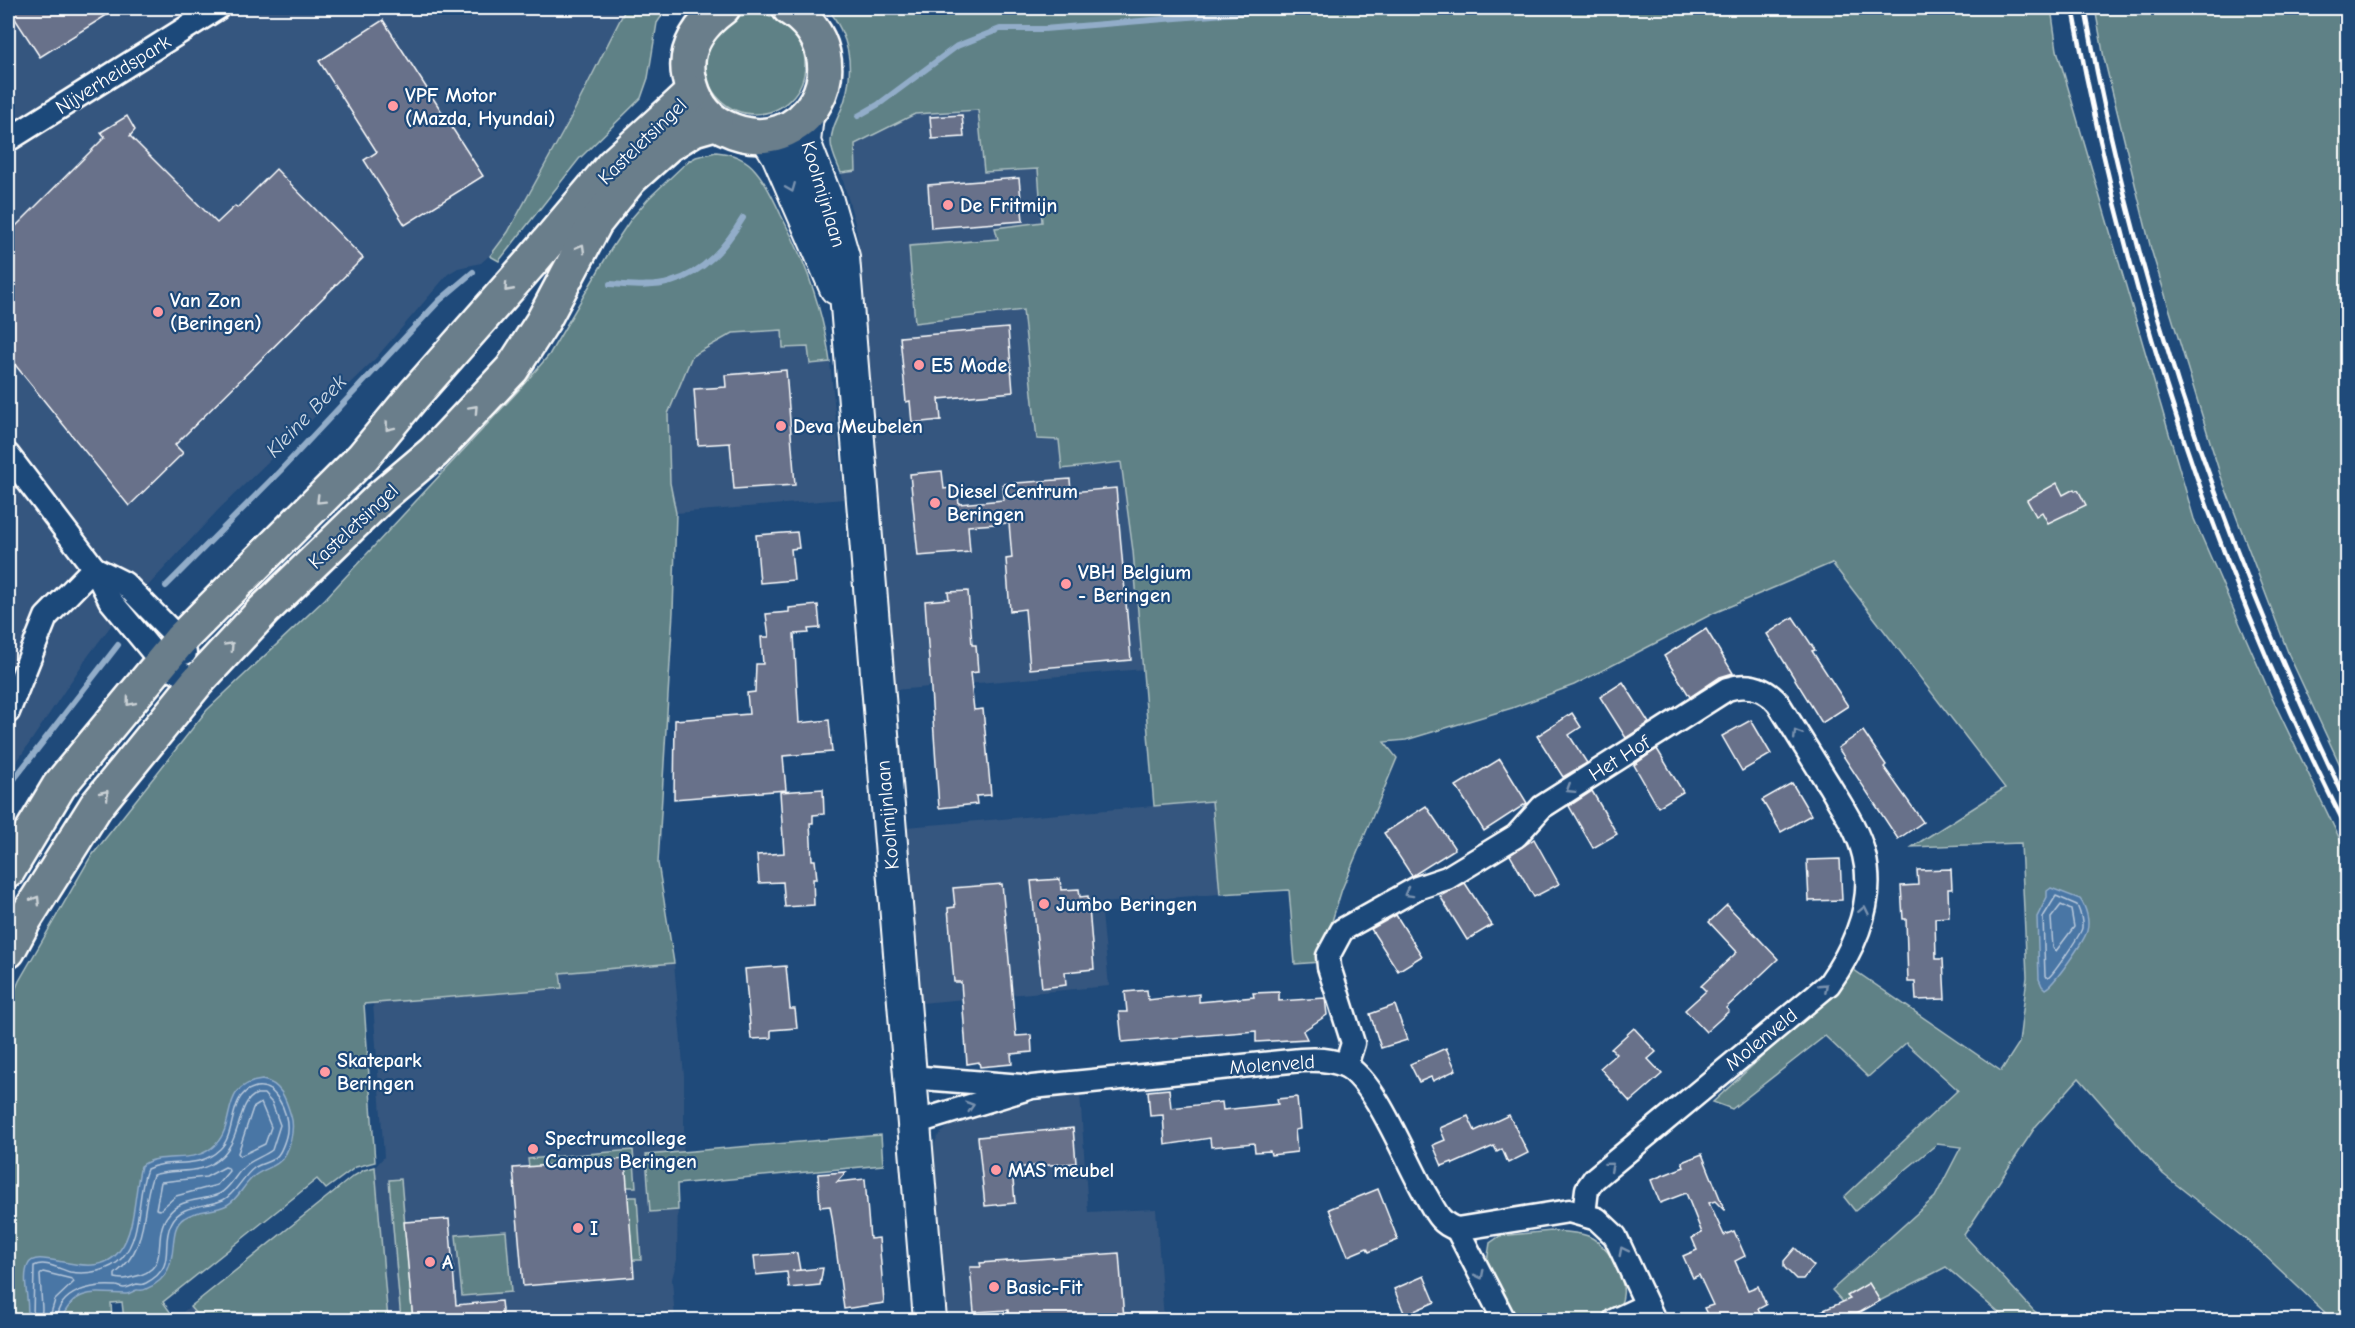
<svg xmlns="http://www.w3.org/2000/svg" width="2355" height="1328" font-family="'Comic Neue',sans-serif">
<rect width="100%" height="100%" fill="#1f4a7a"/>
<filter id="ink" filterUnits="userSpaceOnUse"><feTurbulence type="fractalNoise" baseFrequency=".0167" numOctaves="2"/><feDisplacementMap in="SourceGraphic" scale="12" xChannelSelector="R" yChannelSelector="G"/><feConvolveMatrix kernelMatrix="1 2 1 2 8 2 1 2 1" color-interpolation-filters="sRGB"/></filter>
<g filter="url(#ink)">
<g fill="#35567f">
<path d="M8,8h618l-58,115 -60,109 -18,23 -9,8 -23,5 -10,6 -73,85 -156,150 -109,118 -22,29 -80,119z"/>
<path d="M979,110l5,62 54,-3 4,53 -47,6 4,11 -85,83 109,-12 14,129 22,1 3,29 59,-7 12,89 11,118 -250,21 -19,-231 -13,-195 -7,-41 -14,-50 15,-3 -1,-26 60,-30z"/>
<path d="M782,330l26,17 2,17 20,-2 14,137 -168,14 -6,-30 -2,-69 24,-58 41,-23z"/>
<path d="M1213,801l7,93 -119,9 8,83 -188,17 -15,-176z"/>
<path d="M674,963l10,113v66l-6,49 -1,69 -5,19 3,41h-502l179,-143 12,-7 11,-3 9,-10 -11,-154 188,-15 -1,-15z"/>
<path d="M1080,1093l8,119 68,-3 8,111h-217l-14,-170 4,-13 17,-16 29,-10z"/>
</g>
<g fill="#5e8186" stroke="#aec0c2" stroke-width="1.5">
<path d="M626,8h41l-10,15 -9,55 -7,20 -62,61 -80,102 -9,-5 18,-24 60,-109z"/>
<path d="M828,8h1223l6,42 137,469 78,179 75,156v466h-14l-74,-70 -96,-76 -84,-96 -43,48 -72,109 70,76 14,9h-41l-61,-53 -92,47 -22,-24 103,-93 26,-50 -24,-3 -82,67 -11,-14 114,-107 -52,-47 -38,34 -43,-41 -93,73 -19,-7 115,-106 23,-28 150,103 18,-28 8,-66 -6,-134 -109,4 93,-59 -173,-225 -118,50 -140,72 -62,23 -106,32 -22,2 13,16 -55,131 -14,45 -7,10 -3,9 2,9 -25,2 -6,-74 -69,4 -8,-93 -58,5 -21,-255 -12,-89 -59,7 -3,-29 -22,-1 -14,-129 -108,13 -6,-77 89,-7 -3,-11 47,-6 -4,-53 -54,3 -6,-62 -63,4 -60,30 1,27 -15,2c-4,-10 -10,-21 -10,-31 0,-16 10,-28 14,-43 10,-35 3,-63 -17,-91z"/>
<path d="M2095,8h252v772l-58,-125 -69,-181 -69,-225 -47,-191z"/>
<circle cx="755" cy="64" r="50"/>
<path d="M716,152c15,1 31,7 40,19 11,13 18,29 25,44 25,47 42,94 49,147l-20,2 -2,-17 -25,1 -1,-18 -49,3 -41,23 -24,58 2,69 6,30 -3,99 -15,251 16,100 -114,10 2,15 -198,16 11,158 -19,5 -30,22 -9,-10 -154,123 8,11 -9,7h-38l-2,-18 -11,1 1,17h-104v-313l11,-26 71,-123 117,-148 118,-111 193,-208 31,-36 62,-106 20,-30 18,-21 38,-36 9,-5z"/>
<path d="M881,1135l2,30 -206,19 1,26 -28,2 -4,-57z"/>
<path d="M633,1150l3,37h-9l-98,-20 -1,-8z"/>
<path d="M375,1167l13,153h-159l-33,-6 -6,-7 162,-130 12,-7z"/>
<path d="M401,1179l12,141h-12l-12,-140z"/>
<path d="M627,1197h10l4,63h-9z"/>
<path d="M506,1231l5,61 -49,4 -6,-61z"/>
<path d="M1552,1231c12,1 25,1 36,5 23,10 50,56 26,77 -14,13 -78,7 -100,7l-27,-58 3,-19 10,-7z"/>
</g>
<g fill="#4a76a5" stroke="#92adc9" stroke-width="1.5">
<path d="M2051,888l29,11c6,8 10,22 7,32 -2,9 -34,55 -42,58l-3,-3 -3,-7 -2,-62 10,-20v-6z"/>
<path d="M262,1080c19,3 24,19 29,36 4,12 -1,38 -12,46 -8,7 -20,8 -27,16 -9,8 -14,21 -25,27 -13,7 -30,4 -43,13 -21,13 3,54 -38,71 -3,2 -6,1 -9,1 -5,1 -7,5 -12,4 -31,-1 -50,-7 -64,26h-34c4,-16 -6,-40 1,-55 9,-21 67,21 92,-15 16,-21 14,-59 21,-84 21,-16 53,1 75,-22 21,-22 3,-59 46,-64z"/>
</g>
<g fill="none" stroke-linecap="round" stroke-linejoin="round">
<g stroke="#b7c8db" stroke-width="1.5">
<path d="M2056,896l21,9c3,7 6,15 5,23 -1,6 -29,47 -34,50l-3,-2 -2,-59z"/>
<path d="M2061,905l10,5 3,17 -18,24 -3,-3 -2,-30z"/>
<path d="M257,1094h7l8,9 8,22 -8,25c-9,7 -20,9 -28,17 -9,8 -14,22 -25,27 -18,8 -38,3 -51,21 -18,23 6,54 -35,62 -8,2 -9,3 -18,1v-4c36,-28 24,-62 38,-99 19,-7 42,0 60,-12 32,-19 21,-60 44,-69z"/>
<path d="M261,1103l10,24 -6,17 -25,12 -2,-3 15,-45z"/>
<path d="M225,1167l3,1 1,3 -12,14 -41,11 -16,14 -4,-1 5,-27 45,-5z"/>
<path d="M33,1320l1,-54c11,-6 25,3 36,6 17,3 40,-1 52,-14 21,-24 14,-61 25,-89 23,-12 49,3 73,-20 17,-16 8,-53 33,-61 21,-8 36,24 34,42 0,6 -5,20 -9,25 -5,7 -17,8 -24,13 -12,9 -18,26 -31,32 -17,8 -43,3 -52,24 -11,22 7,42 -25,59 -6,3 -3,1 -9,1 -5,1 -8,4 -13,4 -3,0 -5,-2 -8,-2 -25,-2 -57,5 -60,34"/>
<path d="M41,1320l1,-11 -2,-34 3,-3 29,7 2,3 -19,18 -6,20"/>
</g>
<g stroke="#92adc9" stroke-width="6">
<path d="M858,116l21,-12 78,-58 43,-17h44l254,-21"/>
<path d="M610,284c20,1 41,4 61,-2 33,-9 55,-36 72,-64"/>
<path d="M166,586l114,-115 160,-171 33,-28"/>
<path d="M8,787l110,-142"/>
</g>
</g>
<g fill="#68718a" stroke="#fff" stroke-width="1.5">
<path d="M8,8h110l-78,49z"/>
<path d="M383,20l100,156 -78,49 -41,-65 13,-8 -58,-91z"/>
<path d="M962,115l2,22 -32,2 -2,-22z"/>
<path d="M127,116l8,14 -5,6 87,87 18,-17 2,2 39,-39 87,89 -188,187 8,8 -54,53 -121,-150v-122l97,-97 -4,-5z"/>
<path d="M1019,178l4,43 -92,7 -3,-43z"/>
<path d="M1008,328l5,64 -74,7 2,21 -29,3 -2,-22 -4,1 -6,-65z"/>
<path d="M786,370l9,115 -61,4 -4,-46 -32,2 -4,-56 32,-2 -1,-12z"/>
<path d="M942,471l2,18 13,-2 2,17 45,-4 -1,-16 67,-5 1,13 45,-4 15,172 -101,9 -5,-60 -15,2 -4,-52 6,-1 -3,-35 -41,3 2,26 -52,4 -8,-82z"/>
<path d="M2057,483l6,12 11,-6 1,2 3,-1 8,15 -38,18 -6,-11 -6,4 -9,-16z"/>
<path d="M797,532l2,16 -8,1 3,31 -34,3 -4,-48z"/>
<path d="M968,591l4,54h4l2,27 -8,1 4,37 9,-1 8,86 -15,1 1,8 -38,4 -14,-207 24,-2 -1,-7z"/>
<path d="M818,605l2,23 -12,1 1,4 -15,1 5,89 30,-3 3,32 -49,4 3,34 -112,9 1,-79 74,-6 -2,-21 8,-1 1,-28h7l-2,-27h8l-3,-23 23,-2v-4z"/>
<path d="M1793,617l22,33 -3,1 36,55 -26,17 -55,-89z"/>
<path d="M1706,629l27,44 -13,4 -30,20 -26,-41z"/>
<path d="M1623,682l26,41 -23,15 -26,-41z"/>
<path d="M1572,713l9,14 -12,8 18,28 -24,14 -26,-41z"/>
<path d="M1751,720l20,34 -29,17 -20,-35z"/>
<path d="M1863,731l23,34 -2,2 39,55 -25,17 -60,-91z"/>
<path d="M1657,749l26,43 -25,15 -24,-42z"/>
<path d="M1500,759l27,44 -43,28 -28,-45z"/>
<path d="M1792,783l19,32 -30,17 -19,-32z"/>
<path d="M823,789l1,25 -11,1v8h-3l2,37h3l2,19h-4l1,26 -29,2 -2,-25 -24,1 -2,-28 27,-2 -4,-61z"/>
<path d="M1592,791l25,43 -24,14 -24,-42z"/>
<path d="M1426,806l29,43 -43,27 -28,-43z"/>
<path d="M1534,839l25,45 -25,13 -24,-42z"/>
<path d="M1840,859l2,41 -33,1 -2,-41z"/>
<path d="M1951,869l1,20h-4l1,28 -14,1 1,41h7l2,40 -29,1 -1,-18h-7l-2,-63h-3l-2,-33 17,-1 -1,-15z"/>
<path d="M1060,879l1,11 18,-1 1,8 8,-1 6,73 -29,3 1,13 -24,3 -11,-107z"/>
<path d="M1465,883l27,42 -25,15 -27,-44z"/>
<path d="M1002,884l14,152 15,-1 1,17 -21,2 1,10 -32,3 -1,-5 -12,2 -6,-82h-7l-6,-74 7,-1 -2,-19z"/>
<path d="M1727,905l51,54 -52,49 3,3 -23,21 -21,-22 21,-19 -5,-5 36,-34 -28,-30z"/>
<path d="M1396,915l26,41 -24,15 -27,-42z"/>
<path d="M786,966l4,43h5l2,19 -26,2v8l-20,1 -6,-70z"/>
<path d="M1147,990l1,10 51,-6v8l55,-5 -1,-4 26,-1v9l46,-3 2,17 -24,16 4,8 -51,3v-11l-134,11 -3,-30h8l-2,-20z"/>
<path d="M1395,1005l12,35 -26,8 -11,-34z"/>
<path d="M1634,1028l22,24 -8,7 14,15 -32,28 -30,-34 16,-14 -5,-5z"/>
<path d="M1446,1048l10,22 -23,11 -2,-4 -12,5 -9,-18z"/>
<path d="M1169,1089l2,19 51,-6 1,8 55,-6 -1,-5 20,-2 3,32 -5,1 2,22 -26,3 -1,-4 -15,1 -1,-9 -43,4 -1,-9 -45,7 -2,-30 -13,1 -2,-25z"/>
<path d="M1509,1115l19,38 -20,10 -6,-14 -5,3 -3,-6 -41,18 -1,-2 -10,4 -9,-21 12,-5 -5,-12 28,-12 7,15z"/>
<path d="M1073,1128l3,35 -64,5 3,35 -30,3 -7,-69z"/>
<path d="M1702,1154l23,57 -10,-10 -6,2 15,32 10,-4 11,25 -10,5 13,29 10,-4 8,19 -8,4 5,11h-53l-6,-12 9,-3 -14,-30 -6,3 -10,-22 14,-6 -5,-12 10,-5 -16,-40 -26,10 -9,-23 33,-13 -2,-5z"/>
<path d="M625,1159l9,118 -111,9 -10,-118z"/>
<path d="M846,1172l-9,10 28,-3 5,60 9,-1 5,65 -40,6 -12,-92 -2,-11 -10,1 -2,-33z"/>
<path d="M1378,1189l20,51 -29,12 -2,-4 -19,8 -19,-47z"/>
<path d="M449,1219l7,86 45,-4 2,19h-90l-9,-98z"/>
<path d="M1795,1248l19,18 -11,13h-7l-12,-12v-6z"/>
<path d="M797,1253l3,17 -8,1 31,-3 -3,17 -31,3 -2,-16 -31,3 -2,-19z"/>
<path d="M1119,1253l5,66 -115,1 -1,-10 -34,2 -4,-45h11l-1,-4z"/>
<path d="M1424,1276l11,26 -30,13 -11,-26z"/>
<path d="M1869,1283l11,18 -30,17 -2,-3 -9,5h-39l50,-21 -3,-3z"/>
</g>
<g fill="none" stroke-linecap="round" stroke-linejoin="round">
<defs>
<g id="street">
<path d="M8,140l210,-132"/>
<path d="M8,455l86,113 16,32 52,63 35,19"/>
<path d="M94,568l30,15 56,57 5,13"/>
<path d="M8,712l38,-95 48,-49"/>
<path d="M1346,1066l7,-23 -24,-76 -1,-11 14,-26 75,-42 30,-10 69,-42 26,-29 185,-118c20,-6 37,-2 51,14 17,27 34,55 51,82 13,22 29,45 35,70 12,47 -9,92 -35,129l-235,195 -7,10 -3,25"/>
<path d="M910,1077l112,9"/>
<path d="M914,1123l118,-36 269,-27c15,-1 30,-1 45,6 31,17 61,98 81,131 8,14 13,27 30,32l112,-18 28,8 18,17 39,84"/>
<path d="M1457,1229l47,91"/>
<path d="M1615,1320l32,-15"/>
</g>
<g id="secondary">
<path d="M807,115l-3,27 23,59 16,56 87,1063"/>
<path d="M766,136l12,19 58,133"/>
</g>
<g id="primary">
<path d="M723,8c-22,16 -40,40 -34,69 4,22 14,40 35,50 82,40 142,-70 65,-119"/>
<path d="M8,871l51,-85 121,-146 182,-182 52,-63 118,-134 81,-96 79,-72"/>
<path d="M8,951l17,-32 71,-113 101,-124 67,-72 118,-114 52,-44 78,-83 31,-48 52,-98 36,-45 37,-33 26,-16 21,-6"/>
</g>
</defs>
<use href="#street" stroke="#fff" stroke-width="27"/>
<use href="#secondary" stroke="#fff" stroke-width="36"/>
<use href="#primary" stroke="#fff" stroke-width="38"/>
<use href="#street" stroke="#1f4a7a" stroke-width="22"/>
<use href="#secondary" stroke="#1f4a7a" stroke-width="32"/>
<use href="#primary" stroke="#6b7e8b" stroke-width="33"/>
<g stroke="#fff" stroke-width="4.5">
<path d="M2073,8c52,285 143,565 275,823"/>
<path d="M2085,8c49,277 140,544 263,797"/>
</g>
</g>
<defs><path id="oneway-chevron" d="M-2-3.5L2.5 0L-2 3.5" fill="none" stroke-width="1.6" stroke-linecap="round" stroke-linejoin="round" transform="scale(1.5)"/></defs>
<g stroke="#7992af">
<use href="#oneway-chevron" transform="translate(791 188) rotate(68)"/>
<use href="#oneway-chevron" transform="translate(1797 734) rotate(-122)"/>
<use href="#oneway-chevron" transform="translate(1570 789) rotate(148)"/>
<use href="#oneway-chevron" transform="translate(1408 893) rotate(151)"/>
<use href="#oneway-chevron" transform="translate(1864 910) rotate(-78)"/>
<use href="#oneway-chevron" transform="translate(1824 987) rotate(-43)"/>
<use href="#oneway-chevron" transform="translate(970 1106) rotate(-17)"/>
<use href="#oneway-chevron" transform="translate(1610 1166) rotate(-40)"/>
<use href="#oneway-chevron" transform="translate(1623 1251) rotate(-117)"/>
<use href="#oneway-chevron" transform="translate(1480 1275) rotate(63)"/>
</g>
<g stroke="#cbd2d6">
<use href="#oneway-chevron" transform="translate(581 248) rotate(-60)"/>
<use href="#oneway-chevron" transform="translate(508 288) rotate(132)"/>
<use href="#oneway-chevron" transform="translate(474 409) rotate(-47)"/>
<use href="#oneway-chevron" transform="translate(389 427) rotate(128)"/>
<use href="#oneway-chevron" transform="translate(320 500) rotate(135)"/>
<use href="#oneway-chevron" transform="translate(230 646) rotate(-47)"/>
<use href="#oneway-chevron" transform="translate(130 702) rotate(130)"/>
<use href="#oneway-chevron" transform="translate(105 794) rotate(-51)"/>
<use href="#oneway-chevron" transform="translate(36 900) rotate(-58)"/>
</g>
</g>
<g fill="#ff9aa2" stroke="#1f4a7a" stroke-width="2">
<circle cx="393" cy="106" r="6"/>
<circle cx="948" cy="205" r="6"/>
<circle cx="158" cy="312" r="6"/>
<circle cx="919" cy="365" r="6"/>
<circle cx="781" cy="426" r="6"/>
<circle cx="935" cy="503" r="6"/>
<circle cx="1066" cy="584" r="6"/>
<circle cx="1044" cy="904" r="6"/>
<circle cx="325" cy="1072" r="6"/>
<circle cx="533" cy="1149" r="6"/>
<circle cx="996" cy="1170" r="6"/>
<circle cx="578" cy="1228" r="6"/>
<circle cx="430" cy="1262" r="6"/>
<circle cx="994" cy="1287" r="6"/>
</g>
<g text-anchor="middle" stroke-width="4.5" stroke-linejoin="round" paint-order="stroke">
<g font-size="20" fill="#fff" stroke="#1f4a7a">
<text transform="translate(113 74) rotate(-32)" y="7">Nijverheidspark</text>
<text transform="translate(642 141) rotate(-44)" y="7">Kasteletsingel</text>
<text transform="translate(824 194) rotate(73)" y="7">Koolmijnlaan</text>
<text transform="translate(353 526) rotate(-43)" y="7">Kasteletsingel</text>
<text transform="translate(1619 758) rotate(-32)" y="7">Het Hof</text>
<text transform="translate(887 815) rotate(-95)" y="7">Koolmijnlaan</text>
<text transform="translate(1761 1039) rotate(-39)" y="7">Molenveld</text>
<text transform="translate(1272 1064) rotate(-4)" y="7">Molenveld</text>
</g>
<g font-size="20" font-weight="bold" fill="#fff" stroke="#1f4a7a" text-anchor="start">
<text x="405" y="102">VPF Motor<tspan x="405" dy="23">(Mazda, Hyundai)</tspan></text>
<text x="960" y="212">De Fritmijn</text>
<text x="170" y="307">Van Zon<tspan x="170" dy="23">(Beringen)</tspan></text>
<text x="931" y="372">E5 Mode</text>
<text x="793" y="433">Deva Meubelen</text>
<text x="947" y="498">Diesel Centrum<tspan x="947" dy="23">Beringen</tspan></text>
<text x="1078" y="579">VBH Belgium<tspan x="1078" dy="23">- Beringen</tspan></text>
<text x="1056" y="911">Jumbo Beringen</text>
<text x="337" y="1067">Skatepark<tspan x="337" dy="23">Beringen</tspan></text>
<text x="545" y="1145">Spectrumcollege<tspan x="545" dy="23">Campus Beringen</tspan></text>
<text x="1008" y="1177">MAS meubel</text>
<text x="590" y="1235">I</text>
<text x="442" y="1269">A</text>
<text x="1006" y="1294">Basic-Fit</text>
</g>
<g font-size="21" font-style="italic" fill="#d2dde8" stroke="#1f4a7a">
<text transform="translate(306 416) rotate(-46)" y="7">Kleine Beek</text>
</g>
</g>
<rect width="2355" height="1328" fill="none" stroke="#1f4a7a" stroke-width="30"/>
<rect x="15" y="15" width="2325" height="1298" fill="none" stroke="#fff" stroke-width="2" filter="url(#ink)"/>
</svg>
